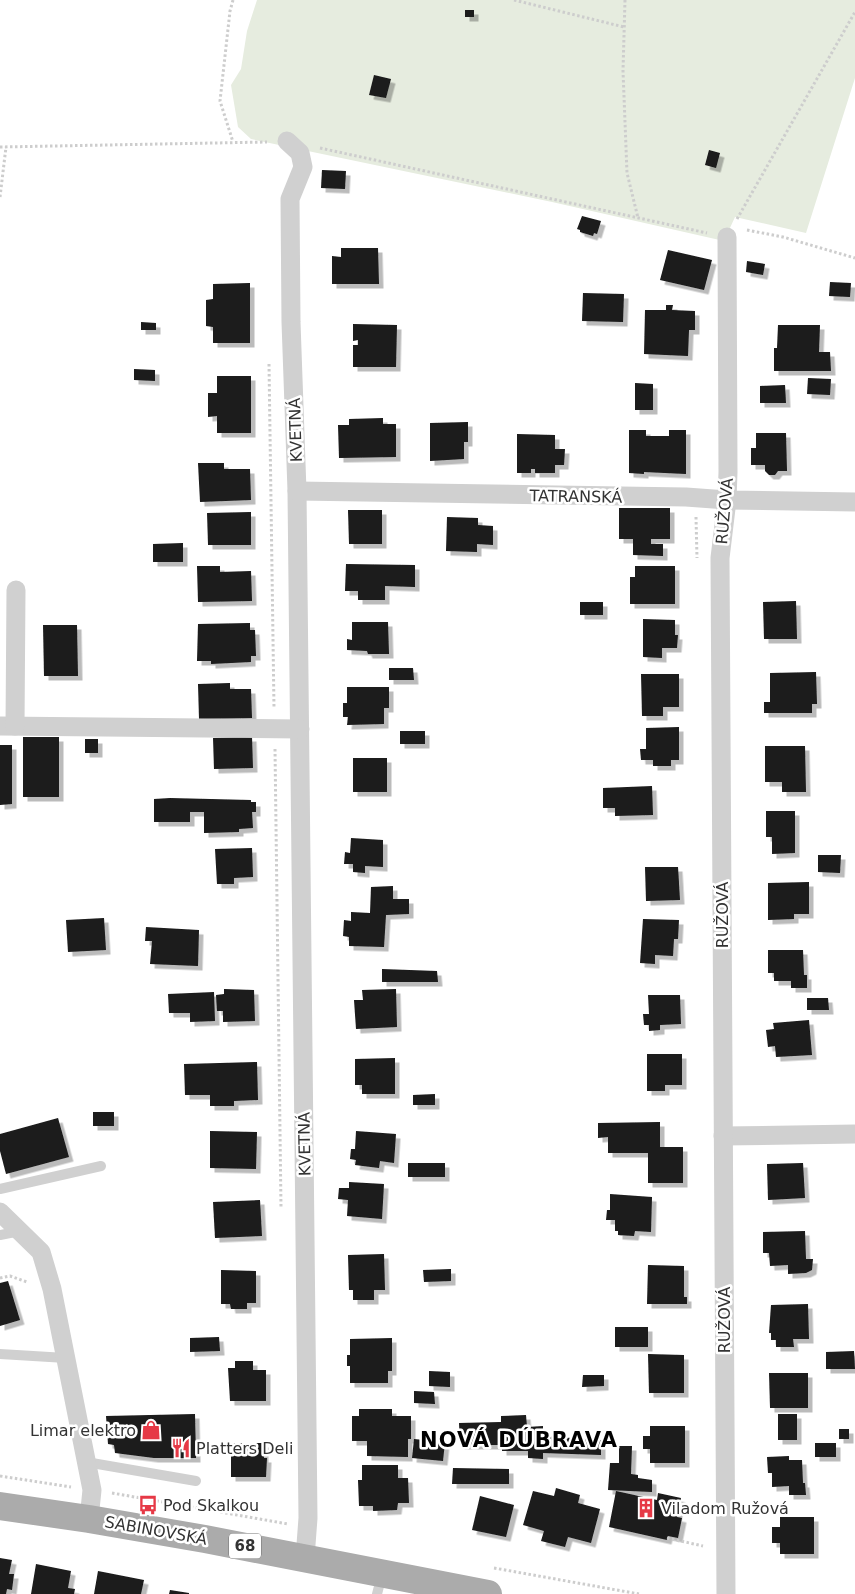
<svg xmlns="http://www.w3.org/2000/svg" width="855" height="1594" font-family="'DejaVu Sans',sans-serif">
<defs>
<filter id="shadow"><feDropShadow dx="4.5" dy="4.5" stdDeviation="0" flood-color="#0004"/></filter>
</defs>
<rect width="100%" height="100%" fill="#fff"/>
<path fill="#e6ecdf" d="M257,0h598v78l-49,155 -71,-16 -11,24 -172,-39 -301,-63 -13,-12 -7,-42 10,-16 6,-38z"/>
<g fill="#1a1a1a" filter="url(#shadow)">
<rect x="465" y="10" width="9" height="7"/>
<path d="M374,75l17,4 -5,19 -17,-3z"/>
<path d="M709,150l11,3 -4,15 -11,-3z"/>
<path d="M322,170l24,1 -1,18 -24,-1z"/>
<path d="M582,216l19,5 -4,13 -3,-1 -1,3 -13,-4v-2l-3,-1z"/>
<path d="M341,248h37l1,36h-47v-28l9,1z"/>
<path d="M668,250l44,10 -8,30 -44,-10z"/>
<path d="M747,261l18,3 -2,11 -17,-3z"/>
<path d="M830,282l21,1 -1,14 -21,-1z"/>
<path d="M250,283v60h-37v-16l-7,-1v-26l7,-1v-15z"/>
<path d="M583,293l41,1 -1,28 -41,-1z"/>
<path d="M666,305h7l-1,5 23,1v19h-6l-1,26 -44,-2 1,-44h21z"/>
<path d="M141,322l15,1v7h-15z"/>
<path d="M353,324l44,1 -1,42h-43v-22h5v-5l-5,1z"/>
<path d="M778,325h42l-1,27h11l1,19h-57v-23h3z"/>
<path d="M134,369l21,1v11l-21,-1z"/>
<path d="M217,376h34v57h-34v-17l-9,1v-24h9z"/>
<path d="M808,378l23,1 -1,16 -23,-1z"/>
<path d="M635,383l18,1v26h-18z"/>
<path d="M785,385l1,18h-26v-17z"/>
<path d="M383,418v6h13v33l-57,1 -1,-33h11v-6z"/>
<path d="M468,422v20h-4v17l-34,2v-38z"/>
<path d="M629,430h17v6h23v-6h17v44l-42,-2v2l-15,-1z"/>
<path d="M756,433h30l1,38h-9l-3,4h-6l-4,-4v-6h-14v-17h5z"/>
<path d="M517,434l38,1v14h10l-1,16h-9v8h-20v-4h-4v4h-14z"/>
<path d="M198,463h26v6h26l1,31 -51,2z"/>
<path d="M619,508h51v31h-19v5h12v12l-30,-1v-16h-14z"/>
<path d="M348,510h34v34h-33z"/>
<path d="M251,512v33h-43l-1,-32z"/>
<path d="M447,517l31,1v7l15,1v19l-16,-1v8l-31,-1z"/>
<path d="M183,543v19h-30v-18z"/>
<path d="M346,564l69,1v22l-30,-1v14h-27v-9h-13z"/>
<path d="M197,566h23v6l31,-1 1,30 -54,1z"/>
<path d="M635,566h40v38h-45v-27h5z"/>
<path d="M796,601l1,38h-33l-1,-37z"/>
<rect x="580" y="602" width="23" height="13"/>
<path d="M643,619l32,1v15h3l-1,13h-15v10l-19,-1z"/>
<path d="M352,622h36l1,32h-21l-1,-3 -20,-1v-11l5,1z"/>
<path d="M250,623v7h5l1,26h-5v6l-40,2v-3h-14l1,-37z"/>
<path d="M43,625h34l1,51h-34z"/>
<path d="M389,668h24l1,12h-25z"/>
<path d="M816,672l1,32h-5v9h-48v-11h6v-29z"/>
<path d="M641,674h38v33h-16v9h-21z"/>
<path d="M230,683v6h21l1,29 -53,1 -1,-35z"/>
<path d="M347,687h42v21h-5v16l-37,1 1,-8h-5v-14h4z"/>
<path d="M679,727v33h-8v6h-18v-6h-12l-1,-11h6v-21z"/>
<rect x="400" y="731" width="25" height="13"/>
<rect x="23" y="737" width="36" height="60"/>
<path d="M252,737l1,31 -39,1 -1,-31z"/>
<rect x="85" y="739" width="13" height="14"/>
<path d="M0,745h12v59l-12,1z"/>
<path d="M765,746h40l1,46h-24v-10h-17z"/>
<rect x="353" y="758" width="34" height="34"/>
<path d="M652,786l1,29 -38,1v-8h-12v-20z"/>
<path d="M170,798l81,2v2h5v10h-4l1,16 -14,1v3l-35,1v-21h-14v10h-36v-23z"/>
<path d="M766,811h29v42l-23,1v-17h-6z"/>
<path d="M351,838l32,2v27l-18,-1v7l-12,-1v-8h-9l1,-12 5,1z"/>
<path d="M252,848l1,29 -19,1v6h-17l-2,-35z"/>
<path d="M818,855h23l-1,18 -22,-1z"/>
<path d="M645,867h33l2,33 -34,1z"/>
<path d="M809,882v32h-15v5l-26,1v-37z"/>
<path d="M393,886v13h16v15l-23,1 -2,32 -35,-1v-9l-6,-1 1,-16 7,1v-9l19,1 1,-26z"/>
<path d="M104,918l2,32 -38,2 -2,-32z"/>
<path d="M643,919l36,1 -1,19h-4l-1,17 -18,-1v9l-15,-1z"/>
<path d="M146,927l53,3 -1,36 -48,-2 2,-23h-7z"/>
<path d="M768,950h35l1,25h3v13h-16v-7h-17v-8h-6z"/>
<path d="M382,969l55,2 1,11h-56z"/>
<path d="M224,989l30,1 1,31 -32,1v-11h-6l-1,-16 8,-1z"/>
<path d="M396,989l1,38 -41,2 -2,-29h9l-1,-10z"/>
<path d="M214,992l1,29 -25,1v-9h-21l-1,-19z"/>
<path d="M648,995h32l1,29 -21,1v5l-11,1v-6h-5l-1,-11h6z"/>
<path d="M807,998h21l1,12h-22z"/>
<path d="M809,1020l3,35 -36,2 -1,-11 -7,1 -2,-17 8,-1 -1,-6z"/>
<path d="M647,1054h35v31h-17v6h-18z"/>
<path d="M395,1058v36h-33v-9h-7v-26z"/>
<path d="M257,1062l1,38 -24,1v5h-24v-11h-25l-1,-31z"/>
<path d="M435,1094v11h-22v-10z"/>
<rect x="93" y="1112" width="21" height="14"/>
<path d="M58,1118l11,39 -63,17 -6,-23v-17z"/>
<path d="M660,1122v25h23v36h-35v-30h-40v-16l-10,1v-15z"/>
<path d="M210,1131l47,1 -1,37 -46,-1z"/>
<path d="M356,1131l40,3 -2,29 -14,-2 -1,7 -24,-3 1,-5 -6,-1 1,-10h4z"/>
<rect x="408" y="1163" width="37" height="14"/>
<path d="M803,1163l2,35 -37,2 -1,-36z"/>
<path d="M349,1182l35,2 -2,35 -35,-3 1,-16 -10,-1 1,-11h10z"/>
<path d="M610,1194l42,3 -1,35 -16,-1 -1,5 -16,-1v-4h-3v-11h-9l1,-10h3z"/>
<path d="M260,1200l2,36 -47,2 -2,-36z"/>
<path d="M805,1231l1,28h7l-1,11 -6,3 -18,1v-9l-18,1 -1,-13h-6v-21z"/>
<path d="M384,1254l1,36h-11v10h-21v-10h-4l-1,-35z"/>
<path d="M648,1265l36,1v31h3v7h-40z"/>
<path d="M451,1269v12l-27,1 -1,-12z"/>
<path d="M221,1270l35,1v32h-9v6h-16l-1,-5h-9z"/>
<path d="M8,1281l12,39 -20,6v-43z"/>
<path d="M808,1304l1,35h-16l1,8h-18v-7h-5v-7h-2l2,-28z"/>
<rect x="615" y="1327" width="33" height="20"/>
<path d="M219,1337l1,14 -30,1v-14z"/>
<path d="M392,1338v33h-4v12h-38v-17h-3v-11h3v-16z"/>
<path d="M854,1351l1,18h-29v-17z"/>
<path d="M648,1354l36,1v38h-35z"/>
<path d="M235,1361h18v9h13v31h-36l-2,-33h7z"/>
<path d="M429,1371l21,1v15l-21,-1z"/>
<path d="M769,1373h39v35h-38z"/>
<path d="M583,1375h21v11l-22,1z"/>
<path d="M414,1391l20,1 1,12 -21,-1z"/>
<path d="M359,1409h33v7h19v23h-3v18l-41,-1v-15h-15v-25h7z"/>
<path d="M195,1414l1,44h-42l-39,-5 -1,-8 -6,-1 -2,-28z"/>
<rect x="778" y="1414" width="19" height="26"/>
<path d="M526,1415l1,12 16,-1v10l58,4v15l-58,-2v6l-15,-1v-7h-26v-6h-42l-1,-22 42,-1v-6z"/>
<path d="M650,1426h35v37h-35v-14h-7v-13h7z"/>
<rect x="839" y="1429" width="10" height="10"/>
<path d="M414,1439l31,3 -2,19 -31,-3z"/>
<path d="M228,1443h36v15h3l-1,19h-35v-22l-3,-1z"/>
<rect x="815" y="1443" width="21" height="14"/>
<path d="M619,1446h13l-1,28 7,1v3l14,2v12l-44,-2 2,-27h9z"/>
<path d="M789,1456v4h13l1,23h2l1,12h-17v-9l-17,1v-14h-4l-1,-16z"/>
<path d="M362,1465h36v13h10l1,25h-11l-1,7 -24,1v-5h-14l-1,-26h4z"/>
<path d="M453,1468l56,1v15h-57z"/>
<path d="M556,1488l24,7 -2,8 22,6 -9,34 -23,-6 -3,10 -24,-6 3,-10 -21,-6 10,-34 21,5z"/>
<path d="M616,1491l41,9 1,-7 23,5 -4,19 5,1 -4,20 -10,-2 -1,4 -58,-13z"/>
<path d="M480,1496l34,9 -8,32 -34,-7z"/>
<path d="M780,1517h34v37h-34v-11h-8v-16h8z"/>
<path d="M0,1558l12,2 -3,14h5l-2,16 -5,-1 -1,5h-6z"/>
<path d="M36,1564l35,7 -3,17 7,1 -1,5h-43z"/>
<path d="M98,1571l46,9 -3,14h-47z"/>
<path d="M170,1590l19,3v1h-20z"/>
</g>
<g fill="none" stroke-linecap="round" stroke-linejoin="round">
<g stroke="#cdcdcd" stroke-width="3" stroke-dasharray="2.5 2.5" stroke-linecap="butt">
<path d="M233,0l-3,11 -10,90 13,41"/>
<path d="M514,0l110,27"/>
<path d="M625,0l-2,71 4,102 11,45"/>
<path d="M0,147l267,-5"/>
<path d="M320,148l387,85"/>
<path d="M0,197l6,-50"/>
<path d="M737,219l118,-207"/>
<path d="M747,230l36,7 72,21"/>
<path d="M269,364l5,344"/>
<path d="M696,517l1,41"/>
<path d="M275,749l6,459"/>
<path d="M0,1278l10,-2 17,6"/>
<path d="M0,1476l71,11"/>
<path d="M112,1493l176,31"/>
<path d="M667,1538l36,8"/>
<path d="M494,1568l145,26"/>
</g>
<g stroke="#d0d0d0" stroke-width="10">
<path d="M0,1189l101,-23"/>
<path d="M0,1235l20,-4"/>
<path d="M0,1354l66,4"/>
<path d="M86,1462l110,19"/>
<path d="M377,1594l5,-19"/>
</g>
<g stroke="#d0d0d0" stroke-width="19">
<path d="M287,141l13,12 3,14 -13,32 1,123 6,169 11,1027 -3,40"/>
<path d="M297,491l389,6 41,3 128,2"/>
<path d="M0,726l300,3"/>
<path d="M15,726l1,-136"/>
<path d="M723,1136l132,-2"/>
<path d="M0,1212l41,40 11,37 40,201 -3,29"/>
<path d="M726,1594l-6,-1036 7,-58 1,-28 -1,-235"/>
</g>
<path stroke="#ababab" stroke-width="28" d="M0,1506l89,13 116,20 283,55"/>
</g>
<defs>
<symbol id="shop-bare" viewBox="-9 -9 18 18"><path d="M-5-2.5h2.3a2.7 3.5 0 0 1 5.4 0H5L5.5 6h-11ZM-1.5-2.5h3a1.5 2.3 0 0 0-3 0Z" fill="#e63946" stroke="#fff" stroke-width="2.5" paint-order="stroke"/></symbol>
<symbol id="restaurant-bare" viewBox="-9 -9 18 18"><path d="M-5-6h1v4h1v-4h1v4h1v-4h1v5L-1.5 .5V6h-2V.5L-5-1ZM5-6V6H3V1.5H1.5Q1.5-4 5-6Z" fill="#e63946" stroke="#fff" stroke-width="2.5" paint-order="stroke"/></symbol>
<symbol id="bus-bare" viewBox="-9 -9 18 18"><path d="M-5-6H5V4H4V6H2V4H-2V6H-4V4H-5ZM-3.5-4V0h7V-4ZM-3.5 1.2v1.5H-2V1.2ZM2 1.2v1.5H3.5V1.2Z" fill="#e63946" stroke="#fff" stroke-width="2.5" paint-order="stroke"/></symbol>
<symbol id="building-bare" viewBox="-9 -9 18 18"><path d="M-4-6H4V6H1V3H-1V6H-4ZM-2.5-4.3h1.7v1.8h-1.7ZM.8-4.3h1.7v1.8H.8ZM-2.5-1h1.7V.8h-1.7ZM.8-1h1.7V.8H.8Z" fill="#e63946" stroke="#fff" stroke-width="2.5" paint-order="stroke"/></symbol>
</defs>
<g fill-rule="evenodd">
<use href="#shop-bare" x="137" y="1416" width="28" height="28"/>
<use href="#restaurant-bare" x="167" y="1434" width="28" height="28"/>
<use href="#bus-bare" x="134" y="1491" width="28" height="28"/>
<use href="#building-bare" x="632" y="1494" width="28" height="28"/>
</g>
<g text-anchor="middle" stroke-width="5" stroke-linejoin="round" paint-order="stroke">
<rect fill="#fff" stroke="#707070" stroke-width="1" x="229" y="1533.5" width="32" height="25" rx="4"/>
<g font-size="15" font-weight="bold" fill="#333">
<text x="245" y="1551">68</text>
</g>
<g font-size="16" fill="#333" stroke="#fff">
<text transform="translate(295 430) rotate(-92)" y="6">KVETNÁ</text>
<text transform="translate(576 496) rotate(1)" y="6">TATRANSKÁ</text>
<text transform="translate(724 511) rotate(-85)" y="6">RUŽOVÁ</text>
<text transform="translate(722 915) rotate(-90)" y="6">RUŽOVÁ</text>
<text transform="translate(304 1144) rotate(-91)" y="6">KVETNÁ</text>
<text transform="translate(724 1320) rotate(-90)" y="6">RUŽOVÁ</text>
<text transform="translate(156 1530) rotate(10)" y="6">SABINOVSKÁ</text>
</g>
<g font-size="16" fill="#333" stroke="#fff" text-anchor="start">
<text x="136" y="1436" text-anchor="end">Limar elektro</text>
<text x="196" y="1454">Platters Deli</text>
<text x="163" y="1511">Pod Skalkou</text>
<text x="661" y="1514">Viladom Ružová</text>
</g>
<g font-size="21" font-weight="bold" letter-spacing="1" fill="#000" stroke="#fff">
<text x="519" y="1447">NOVÁ DÚBRAVA</text>
</g>
</g>
</svg>
